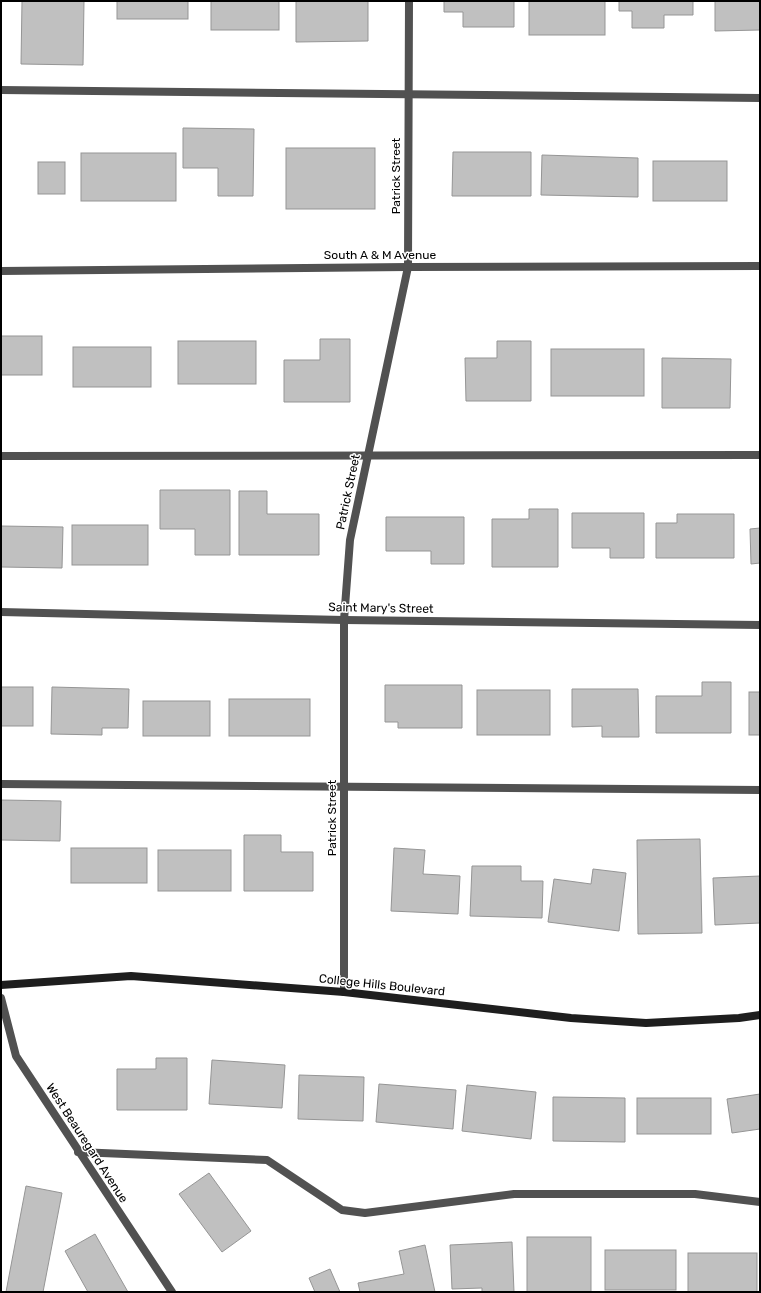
<svg xmlns="http://www.w3.org/2000/svg" width="761" height="1293" font-family="Rubik,sans-serif">
<rect width="100%" height="100%" fill="#fff"/>
<g fill="#c0c0c0" stroke="#959595">
<path d="M22,1h62l-1,64 -62,-1z"/>
<rect x="117" y="1" width="71" height="18"/>
<rect x="211" y="1" width="68" height="29"/>
<path d="M296,1h72v40l-72,1z"/>
<path d="M444,1h70v26h-51v-15h-19z"/>
<rect x="529" y="1" width="76" height="34"/>
<path d="M619,1h74v14h-29v13h-32v-17h-13z"/>
<path d="M715,1h45v29l-45,1z"/>
<path d="M183,128l71,1 -1,67h-35v-28h-35z"/>
<rect x="286" y="148" width="89" height="61"/>
<path d="M453,152h78v44h-79z"/>
<rect x="81" y="153" width="95" height="48"/>
<path d="M542,155l96,3v39l-97,-2z"/>
<rect x="653" y="161" width="74" height="40"/>
<rect x="38" y="162" width="27" height="32"/>
<rect x="1" y="336" width="41" height="39"/>
<path d="M320,339h30v63h-66v-42h36z"/>
<rect x="178" y="341" width="78" height="43"/>
<path d="M497,341h34v60h-65l-1,-43h32z"/>
<rect x="73" y="347" width="78" height="40"/>
<rect x="551" y="349" width="93" height="47"/>
<path d="M662,358l69,1 -1,49h-68z"/>
<path d="M160,490h70v65h-35v-26h-35z"/>
<path d="M239,491h28v23h52v41h-80z"/>
<path d="M529,509h29v58h-66v-48h37z"/>
<path d="M572,513h72v45h-34v-10h-38z"/>
<path d="M677,514h57v44h-78v-35h21z"/>
<path d="M386,517h78v47h-33v-13h-45z"/>
<rect x="72" y="525" width="76" height="40"/>
<path d="M1,526l62,1 -1,41 -61,-1z"/>
<path d="M760,528v35l-9,1 -1,-35z"/>
<path d="M702,682h29v51h-75v-37h46z"/>
<path d="M385,685h77v43h-64v-6h-13z"/>
<rect x="1" y="687" width="32" height="39"/>
<path d="M52,687l77,2 -1,39h-26v7l-51,-1z"/>
<path d="M572,689h66l1,48h-37v-11l-30,1z"/>
<rect x="477" y="690" width="73" height="45"/>
<rect x="749" y="692" width="11" height="43"/>
<rect x="229" y="699" width="81" height="37"/>
<rect x="143" y="701" width="67" height="35"/>
<path d="M1,800l60,1 -1,40 -59,-1z"/>
<path d="M244,835h37v17h32v39h-69z"/>
<path d="M700,839l2,94 -64,1 -1,-94z"/>
<rect x="71" y="848" width="76" height="35"/>
<path d="M394,848l31,2 -2,24 37,2 -2,38 -67,-3z"/>
<rect x="158" y="850" width="73" height="41"/>
<path d="M472,866h49v15h22l-1,37 -72,-2z"/>
<path d="M593,869l33,4 -7,58 -71,-9 6,-43 37,5z"/>
<path d="M760,876v47l-45,2 -2,-47z"/>
<path d="M156,1058h31v52h-70v-41h39z"/>
<path d="M212,1060l73,5 -3,43 -73,-4z"/>
<path d="M299,1075l65,2 -1,44 -65,-2z"/>
<path d="M379,1084l77,6 -3,39 -77,-7z"/>
<path d="M467,1085l69,7 -5,47 -69,-8z"/>
<path d="M760,1094v35l-28,4 -5,-34z"/>
<path d="M553,1097l72,1v44l-72,-1z"/>
<rect x="637" y="1098" width="74" height="36"/>
<path d="M209,1173l42,58 -29,21 -43,-58z"/>
<path d="M26,1186l36,7 -19,99h-37z"/>
<path d="M95,1234l33,58h-40l-23,-41z"/>
<rect x="527" y="1237" width="64" height="55"/>
<path d="M512,1242l2,50h-32v-4l-30,1 -2,-44z"/>
<path d="M425,1245l10,47h-75l-2,-9 46,-9 -5,-23z"/>
<rect x="605" y="1250" width="71" height="40"/>
<rect x="688" y="1253" width="69" height="39"/>
<path d="M330,1269l10,23h-25l-6,-14z"/>
</g>
<g fill="none" stroke-linecap="round" stroke-linejoin="round">
<g stroke="#515151" stroke-width="8">
<path d="M1,90l759,8"/>
<path d="M1,456l759,-1"/>
<path d="M1,784l759,6"/>
<path d="M78,1152l189,8 75,50 23,3 149,-19h181l65,8"/>
</g>
<g stroke="#515151" stroke-width="8">
<path d="M1,271l407,-4 352,-1"/>
<path d="M1,612l343,8 416,5"/>
<path d="M344,992v-372l6,-80 58,-273 1,-266"/>
<path d="M1,998l15,58 156,236"/>
</g>
<path stroke="#1e1e1e" stroke-width="8" d="M1,985l130,-9 213,16 227,26 75,5 93,-5 21,-3"/>
</g>
<g text-anchor="middle" stroke-width="3" stroke-linejoin="round" paint-order="stroke">
<g font-size="12" fill="#000" stroke="#fff">
<text transform="translate(396 176) rotate(-90)" y="4">Patrick Street</text>
<text x="380" y="259">South A &amp; M Avenue</text>
<text transform="translate(348 492) rotate(-78)" y="4">Patrick Street</text>
<text transform="translate(381 608) rotate(1)" y="4">Saint Mary's Street</text>
<text transform="translate(332 818) rotate(-90)" y="4">Patrick Street</text>
<text transform="translate(382 985) rotate(6)" y="4">College Hills Boulevard</text>
<text transform="translate(87 1143) rotate(57)" y="4">West Beauregard Avenue</text>
</g>
</g>
<rect width="761" height="1293" fill="none" stroke="#000000" stroke-width="4"/>
</svg>
